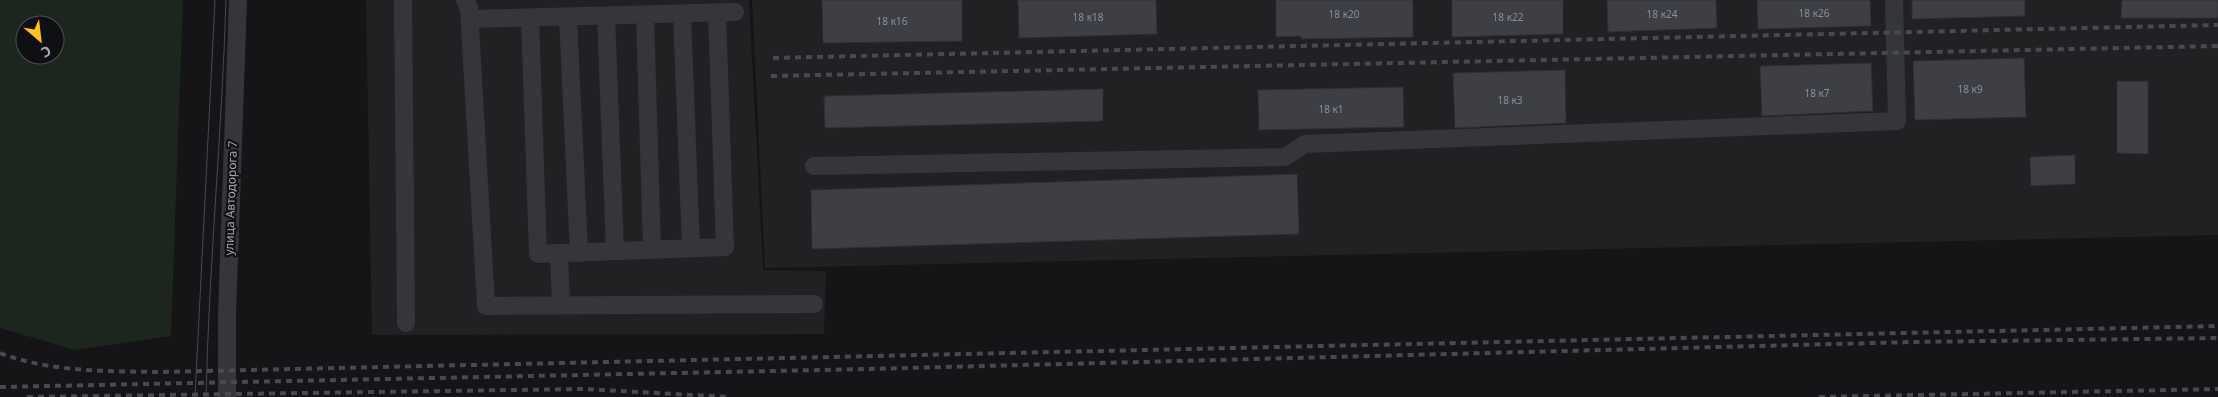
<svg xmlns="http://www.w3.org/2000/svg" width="2218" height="397" font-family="'Noto Sans',sans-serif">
<rect width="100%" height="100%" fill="#151517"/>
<g fill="#212124">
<path d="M366,0h383l14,270 63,1 -2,63 -452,1z"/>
<path d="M752,0h1466v235l-1453,33z"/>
</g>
<path fill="#1c251e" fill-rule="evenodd" d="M0,0h183l-12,336 -96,14 -75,-22zM25,25h30v30h-30z"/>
<g fill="#3e3f44" stroke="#2f2f33">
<path d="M822,0h140v41l-139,2z"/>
<path d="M1018,0h138l1,34 -138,4z"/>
<path d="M1276,0h137v37l-112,2v-3l-25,1z"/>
<path d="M1452,0h111v34l-111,3z"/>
<path d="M1607,0h109l1,28 -109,4z"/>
<path d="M1757,0h113l1,26 -113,3z"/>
<path d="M1912,0h113v16l-113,3z"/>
<path d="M2122,0h96v18h-97z"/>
<path d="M2024,58l2,59 -111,3 -2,-59z"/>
<path d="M1871,63l2,48 -111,5 -2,-50z"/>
<path d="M1565,70l1,53 -111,5 -2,-55z"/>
<path d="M2117,81h31v73l-31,-1z"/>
<path d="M1403,87l1,40 -145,3 -1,-40z"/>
<path d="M1103,89v32l-278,7 -1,-32z"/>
<path d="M2075,155v29l-44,2 -1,-29z"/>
<path d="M1297,174l2,60 -487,15 -1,-59z"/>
</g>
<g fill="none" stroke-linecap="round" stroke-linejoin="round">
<g stroke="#35363c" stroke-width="18">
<path d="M403,0l3,323"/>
<path d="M465,0l4,8 17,298 328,-2"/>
<path d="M682,14l9,234"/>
<path d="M645,15l7,235"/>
<path d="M606,16l9,235"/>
<path d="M568,17l11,236"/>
<path d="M530,18l8,236 187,-7 -8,-234"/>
<path d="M470,19l265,-7"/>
<path d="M814,166l471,-9 20,-13 592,-23 -3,-121"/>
<path d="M559,253l2,52"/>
<path d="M227,397v-83l11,-314"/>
</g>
<g stroke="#484a51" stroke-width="1">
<path d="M195,397l20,-397"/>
<path d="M206,397c3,-133 16,-265 20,-397"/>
</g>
<g stroke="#484a51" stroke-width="4" stroke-dasharray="6 5" stroke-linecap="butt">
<path d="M773,58l1445,-33"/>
<path d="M771,76l1447,-30"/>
<path d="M0,353c50,19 105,18 158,19l2060,-46"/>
<path d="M0,387l869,-18 1043,-27 306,-4"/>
<path d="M27,397l556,-8 147,8"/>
<path d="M1819,397l399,-8"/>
</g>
</g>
<g text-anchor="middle" stroke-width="4.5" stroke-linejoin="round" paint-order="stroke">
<g font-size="10" fill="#8b8f9b">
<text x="1814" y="17">18 к26</text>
<text x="1344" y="18">18 к20</text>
<text x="1662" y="18">18 к24</text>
<text x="1088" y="21">18 к18</text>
<text x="1508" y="21">18 к22</text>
<text x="892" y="25">18 к16</text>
<text x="1970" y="93">18 к9</text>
<text x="1817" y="97">18 к7</text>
<text x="1510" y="104">18 к3</text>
<text x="1331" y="113">18 к1</text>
</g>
<g font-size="12" fill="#a5aab8" stroke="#101012">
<text transform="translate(231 198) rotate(-88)" y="4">улица Автодорога 7</text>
</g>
</g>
<g transform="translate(40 40) rotate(152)"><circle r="24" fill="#101012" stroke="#4c4e54"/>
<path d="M0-4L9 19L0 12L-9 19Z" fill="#ffc025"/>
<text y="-8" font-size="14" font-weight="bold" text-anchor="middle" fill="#a5aab8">С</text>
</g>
</svg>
